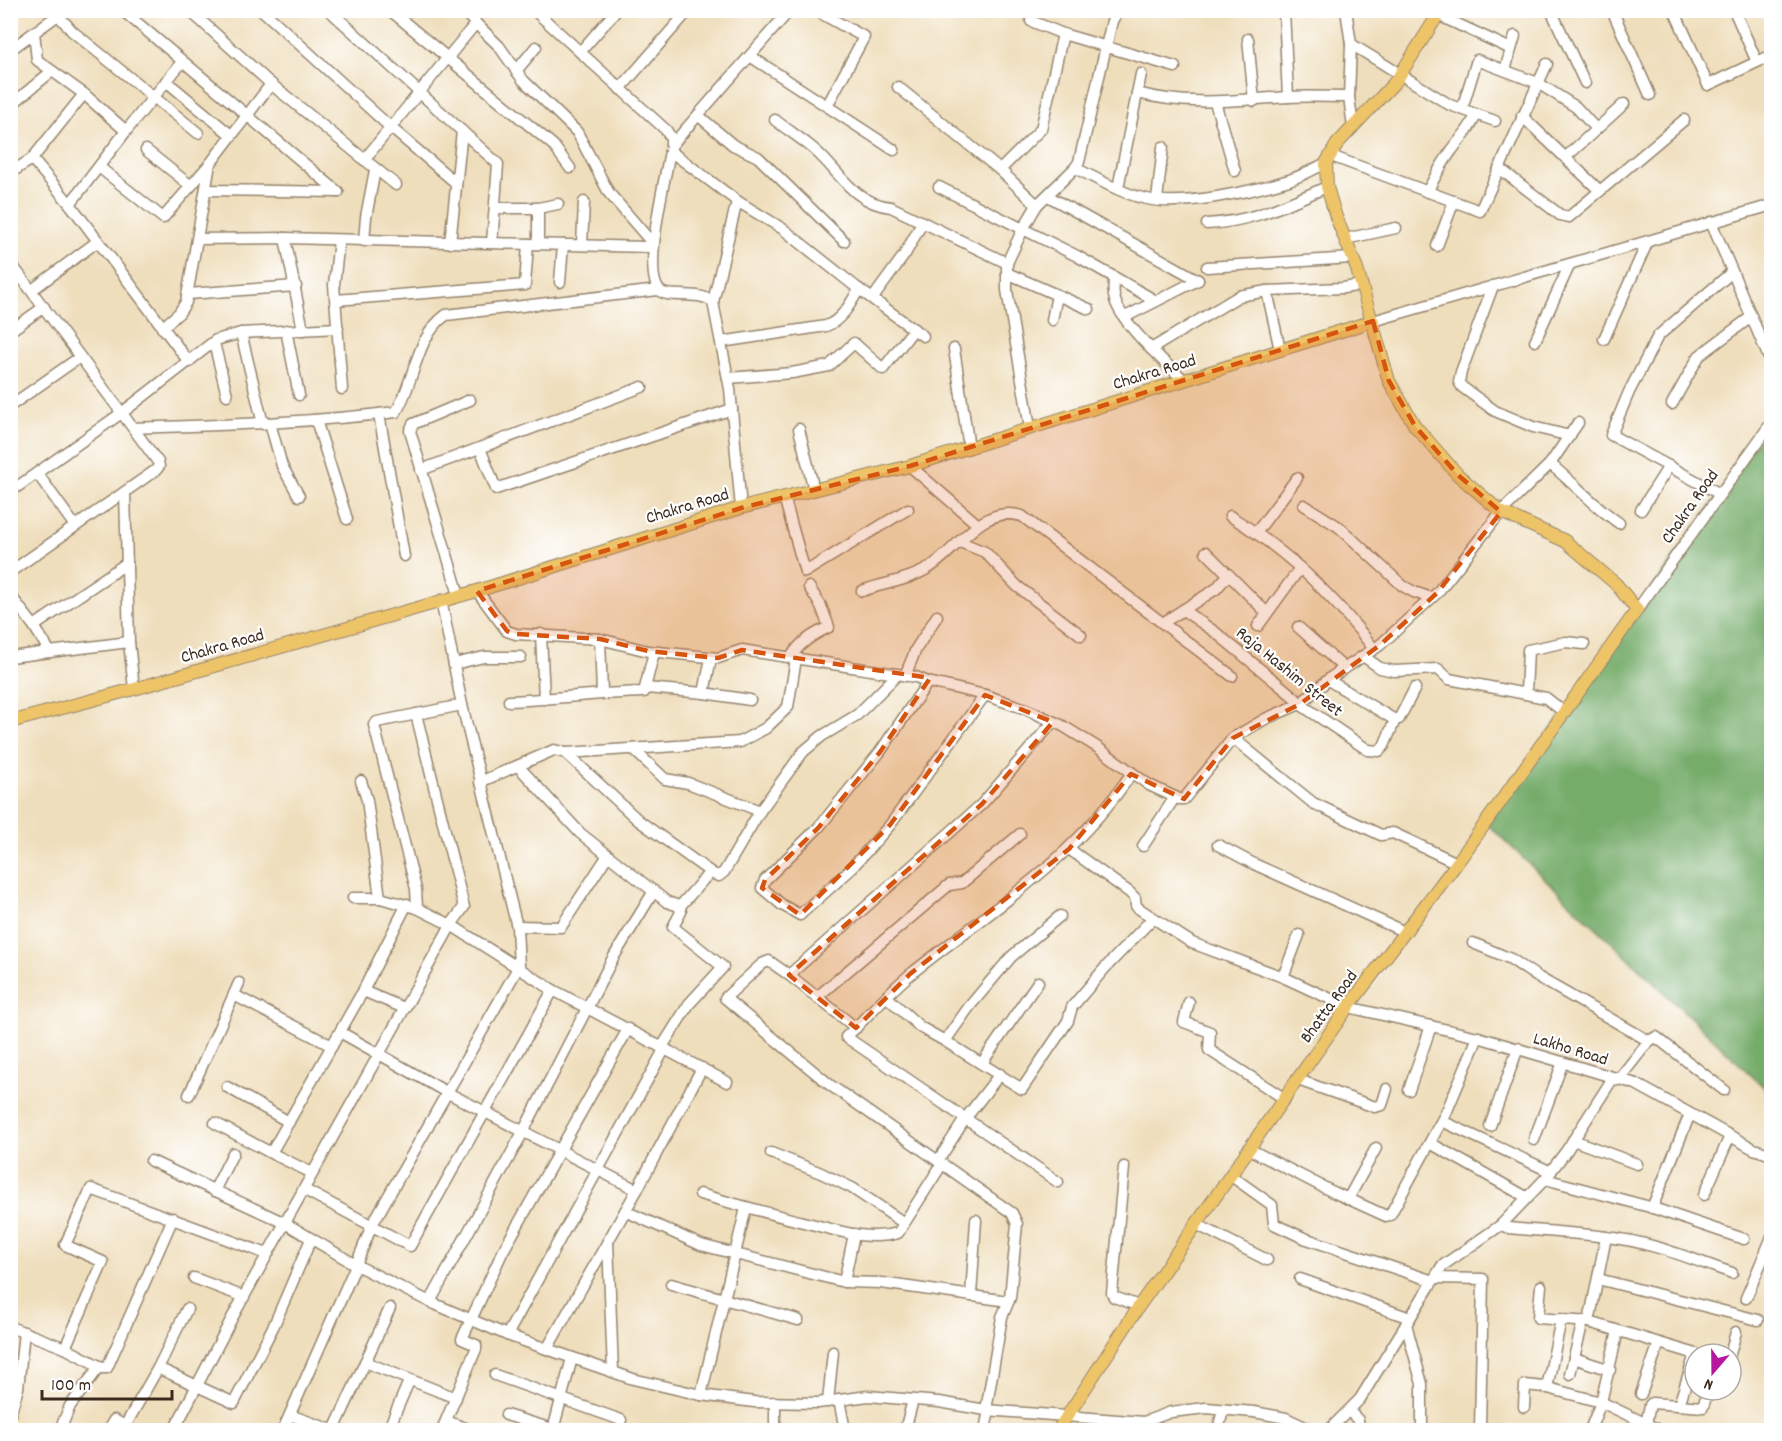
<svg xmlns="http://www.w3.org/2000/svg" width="1782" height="1441" font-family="Dekko,sans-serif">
<rect width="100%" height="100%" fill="#fff"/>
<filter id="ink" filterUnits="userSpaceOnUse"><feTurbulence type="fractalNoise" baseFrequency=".0167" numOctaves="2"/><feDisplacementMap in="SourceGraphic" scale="12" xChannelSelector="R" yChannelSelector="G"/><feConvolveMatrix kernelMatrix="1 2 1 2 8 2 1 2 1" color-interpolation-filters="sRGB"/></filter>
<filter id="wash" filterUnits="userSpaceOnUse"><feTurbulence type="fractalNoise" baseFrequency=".008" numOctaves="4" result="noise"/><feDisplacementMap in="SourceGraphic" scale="24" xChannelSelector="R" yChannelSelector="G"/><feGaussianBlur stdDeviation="1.35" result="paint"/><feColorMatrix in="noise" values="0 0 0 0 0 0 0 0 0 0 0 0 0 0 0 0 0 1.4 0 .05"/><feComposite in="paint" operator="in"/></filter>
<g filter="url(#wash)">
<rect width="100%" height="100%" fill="#efdebc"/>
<path fill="#76ac6a" stroke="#586b44" stroke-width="1.5" d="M1771,422v672l-286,-272z"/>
</g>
<g filter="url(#ink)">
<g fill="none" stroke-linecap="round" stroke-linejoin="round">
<defs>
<g id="minor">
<path d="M54,10l18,21 126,102"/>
<path d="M122,10l216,182"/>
<path d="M189,10l82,74 125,101"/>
<path d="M262,10l128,117 66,56"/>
<path d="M329,10l169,154 -6,79"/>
<path d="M534,10l132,120 5,8v8c-4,25 -30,127 -11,145 8,8 39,-1 53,11l17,87 11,119"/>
<path d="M815,10l49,27 -37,69"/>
<path d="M1284,10l4,87"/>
<path d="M1346,10l5,34 -2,53 4,30"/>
<path d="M1551,10l34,73"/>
<path d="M1612,10l38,85"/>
<path d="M1674,10l34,75 64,-30"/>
<path d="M1734,10l23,52"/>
<path d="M391,11l162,134 17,23"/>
<path d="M1438,15l73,34"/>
<path d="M1031,21l32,13 112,33"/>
<path d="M34,32l3,28 47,34 42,37 -56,73"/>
<path d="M1248,39l6,62"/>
<path d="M1351,44l99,61 45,16"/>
<path d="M10,50l48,-35"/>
<path d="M580,52l37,-42"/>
<path d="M750,56l144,94"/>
<path d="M1505,70l10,-34"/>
<path d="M516,71l20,-24"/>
<path d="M166,81l65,54"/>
<path d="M898,87l102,83 37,35"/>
<path d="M620,89l69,-79"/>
<path d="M1137,93c54,14 98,7 152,4 20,-1 40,0 60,0"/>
<path d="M1215,102l20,69"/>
<path d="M10,106l42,-35"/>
<path d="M1462,109l15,-49 61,23 38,24 20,22"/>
<path d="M699,116l34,29 25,12 86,84"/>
<path d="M1522,116l78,75"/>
<path d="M775,120c14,11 29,20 42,32 24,22 37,51 74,55l116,56"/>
<path d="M126,131l56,-69"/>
<path d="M671,146l119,-136"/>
<path d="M146,150l45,36"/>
<path d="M670,151l67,50 -24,101"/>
<path d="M1331,156l149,55 67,-147"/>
<path d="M1566,157l58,-53"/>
<path d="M32,159l38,45 119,158"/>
<path d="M364,160l112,-137"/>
<path d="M99,167l64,51 46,-53"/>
<path d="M1075,168c23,11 47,26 72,31 37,8 106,-8 142,-19 13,-4 25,-11 37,-17"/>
<path d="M1499,168l61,47 9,2 115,-97"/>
<path d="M1000,170l41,-41 22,-95"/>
<path d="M10,173l22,-14 52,-65"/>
<path d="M939,187l138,69 79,45"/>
<path d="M1118,188l23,-114"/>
<path d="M206,190l132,2"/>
<path d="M1427,192c8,-15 15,-29 25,-42 10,-14 17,-19 24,-35"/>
<path d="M1048,196l150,84"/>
<path d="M1157,200l6,-53"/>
<path d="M737,201l46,28 73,58 67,49"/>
<path d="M496,208h42l20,-4"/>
<path d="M538,208v36"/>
<path d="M1711,222l61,143"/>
<path d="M1207,224c48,-3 77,-19 120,-37"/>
<path d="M285,238l18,92"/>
<path d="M198,239l87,-1 362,9 6,-3 -44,-51 -32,-61 -54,-52 -24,-34 -37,-36"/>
<path d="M1345,239l51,-11"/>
<path d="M339,240l-5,45 8,104"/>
<path d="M364,241l2,-24 9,-47"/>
<path d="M450,243l12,-112"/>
<path d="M582,245l2,-43"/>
<path d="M1437,246l17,-45"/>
<path d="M10,262l148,200 1,4 -3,4 -146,102"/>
<path d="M1207,267l146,-9"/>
<path d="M1007,273l82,36"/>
<path d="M1114,277c0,6 -1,13 0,19 4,25 51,67 70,84"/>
<path d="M560,282l3,-37"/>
<path d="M1493,286l-32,86 -2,10 3,5 33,24 38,16 37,9"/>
<path d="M32,290l66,-49"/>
<path d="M1267,291l13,59"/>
<path d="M188,294l108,-8"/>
<path d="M873,298l32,-44 17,-31"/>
<path d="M336,300l189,-15 3,-41"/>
<path d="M1125,317l73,-37"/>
<path d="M1052,320l5,-25"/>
<path d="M1373,321l399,-116"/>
<path d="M162,328l17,-15 7,-11 24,-138 61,-80"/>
<path d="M286,330l13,65"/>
<path d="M10,331l34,-24"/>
<path d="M241,333l22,91"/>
<path d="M1604,339l44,-98"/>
<path d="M1535,341l35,-77"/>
<path d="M721,342l105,-16c16,-6 25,-23 33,-37"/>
<path d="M214,343l13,52"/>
<path d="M954,349l15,99"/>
<path d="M1151,349l88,-53 28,-5 76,-3 19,-3"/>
<path d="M728,378l64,-5 37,-7 25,-23 29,26 31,-40"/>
<path d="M1672,404l27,-48 52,-39"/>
<path d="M10,406l70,-49"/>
<path d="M379,414l25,142"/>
<path d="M316,420l31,99"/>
<path d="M270,423l12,43 17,30"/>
<path d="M134,428c87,-3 175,-5 262,-16 19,-30 19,-75 50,-97l212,-25"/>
<path d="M1030,428l-23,-138v-27l16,-34 14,-24 38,-37 4,-6 33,-141 4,-7 5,-4"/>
<path d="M799,429l15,61"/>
<path d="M480,448l16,41 236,-80"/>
<path d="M1550,464c24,19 44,42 69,59"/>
<path d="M910,466l67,58"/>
<path d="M421,470l221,-83"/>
<path d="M37,473l38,53"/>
<path d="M10,492l113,-80 93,-72 25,-7 97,-5"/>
<path d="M125,492l4,150 5,47"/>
<path d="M1720,494l-109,-59 18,-43 29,-56 74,-64"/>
<path d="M784,497l21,75 103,-63"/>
<path d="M1304,505l35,22 64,59 11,6 17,6"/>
<path d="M1641,510l28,-44"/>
<path d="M1230,516c56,34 104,80 144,133"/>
<path d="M1256,533l41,-55"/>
<path d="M960,542l25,10 32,34 64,49"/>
<path d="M1206,552l61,61"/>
<path d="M477,591l30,40 9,3 84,5 48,12 70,7 24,-8 174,27 12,5 57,13 41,14 37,17 34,21 52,38 30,14h5l49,-61 32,-19 35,-15 30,-26 50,-33 57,-52 64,-81 49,-48 28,-41"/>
<path d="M862,591c21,-8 45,-10 65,-22 31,-18 53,-65 95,-53l210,160"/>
<path d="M10,595l24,31 16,26"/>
<path d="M459,595l-49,-164 3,-7 57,-24"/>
<path d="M1183,610l32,22 79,65 6,7 68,46 11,1 5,-5 11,-26 4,-1 16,-31"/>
<path d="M1637,610l135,-188"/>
<path d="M1164,622l52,-33 12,-14"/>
<path d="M34,626l93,-63"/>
<path d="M1258,626l42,-58"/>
<path d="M1298,627l46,41"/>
<path d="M541,634l3,65"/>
<path d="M600,639l2,54"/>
<path d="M1363,656l17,12 14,3 44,-2 11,10 97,19 18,14"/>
<path d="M10,657l119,-15"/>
<path d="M791,658c7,-15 23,-24 38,-31l-8,-21 -12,-19"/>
<path d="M454,664l30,-7h37"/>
<path d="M905,676l11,-27 21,-33"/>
<path d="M1328,680l67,40"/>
<path d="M928,682l-48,70 -61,75 -54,53 -3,8 20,17 18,10 3,-3 46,-41 41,-46 95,-130"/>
<path d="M646,688l58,5 7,-35"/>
<path d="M704,693l46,7"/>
<path d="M1526,693l2,-43 38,-8 18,2"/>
<path d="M509,701c45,-2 90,-8 135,-9l10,-40"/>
<path d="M1233,738l80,65 68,32 12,-2 64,30"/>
<path d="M633,749l32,30 23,4 72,28"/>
<path d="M566,753l72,67 75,54 6,2 5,-4 36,-61 43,-59 19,-16 35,-21 40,-40"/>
<path d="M518,766l62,67 87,69 12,4 3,-2 28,-32"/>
<path d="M361,781l6,19 13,98"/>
<path d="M480,782l74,-32 12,3 174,-11 26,-14 22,-21 8,-48"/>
<path d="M1218,845l36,19 151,68"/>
<path d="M1143,846l32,-49"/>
<path d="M1069,849l60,43 6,6 1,8 2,2 54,35 91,34 65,30 130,30 158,47 118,65 18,6"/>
<path d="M353,898h27l37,10 34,17 102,65 174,92"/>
<path d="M417,908l-1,-19 -42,-164 3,-3 85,-17"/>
<path d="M1060,916l-49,41 -42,50 -24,34 77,48 46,-68 4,-14 33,-39 48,-50"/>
<path d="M517,926l44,1 47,-72"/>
<path d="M1473,943l38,16 25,17 113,65"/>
<path d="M789,975l-20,-14 -7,3 -37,34 105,87 182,128 5,11 -7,74 -8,19 -16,93"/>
<path d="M1283,977l16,-42"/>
<path d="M363,991l41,17"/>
<path d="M234,995l98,51"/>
<path d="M817,997l132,-112 13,-2 58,-49"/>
<path d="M887,997l33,30 25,14"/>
<path d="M1189,1002l-5,20 26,10 -1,18 76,49"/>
<path d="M856,1028l-67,-53 193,-171 71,-82"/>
<path d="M340,1032l108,61 189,97"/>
<path d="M662,1047l27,-43 34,-37 -50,-40 8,-15 -2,-6"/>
<path d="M982,1063l56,-81"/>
<path d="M1298,1080l77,27 7,-2 5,-16"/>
<path d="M1618,1080l31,-39 7,-4 68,53"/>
<path d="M227,1087l62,35"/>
<path d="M1409,1090l22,-64"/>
<path d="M189,1095l50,-112"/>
<path d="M1442,1121l109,51"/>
<path d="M215,1123l56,30 41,20"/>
<path d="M1490,1126l28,-78"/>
<path d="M1534,1140l29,-78"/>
<path d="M1573,1140l64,24"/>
<path d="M1430,1143l98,55"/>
<path d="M1249,1149l82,42 55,25 4,-1 56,-102 32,-76"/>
<path d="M271,1153l92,-162 44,-87"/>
<path d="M771,1153l50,20 31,15 52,35"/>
<path d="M151,1161l134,62 71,42 74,37 77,33 126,44 68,16 53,7 64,1 50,-7 71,6 47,8 158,12 27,-10 35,-4 48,4 32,6 21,10 2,2"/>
<path d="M938,1161l27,-42 35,-45"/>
<path d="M1124,1167l-12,126 2,4 25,9"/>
<path d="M1230,1175l42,30 2,19 30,14 129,43"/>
<path d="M1545,1179l105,28 94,32"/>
<path d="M1058,1182l-212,-145c22,-21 42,-45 66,-64 79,-63 162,-113 219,-199"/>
<path d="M303,1189l107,57 143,-256"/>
<path d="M214,1191l19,-38"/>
<path d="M700,1194c34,10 68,19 103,28 30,7 63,20 95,11l44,-69"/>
<path d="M1704,1195l26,-59"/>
<path d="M1348,1199l28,-51"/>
<path d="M1652,1208l38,-94"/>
<path d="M625,1211l76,34 143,37 37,1 127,18"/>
<path d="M1196,1224l71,36"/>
<path d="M1501,1225l8,3c32,3 65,5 97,9 43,4 85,22 126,36"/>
<path d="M608,1241l5,131"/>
<path d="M194,1278l50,19"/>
<path d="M1435,1278l48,1 -3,151"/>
<path d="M1300,1279l110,39"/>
<path d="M1598,1279l160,41"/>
<path d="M844,1282l10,-48"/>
<path d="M671,1284l127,36"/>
<path d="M1541,1286l-3,32 51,4 107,32"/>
<path d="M971,1296l5,-76"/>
<path d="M1746,1298l26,-61"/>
<path d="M430,1302l93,-170 90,-174 41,-67"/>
<path d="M1589,1322l17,-85"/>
<path d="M1406,1324l16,60v46"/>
<path d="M10,1327l55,21 38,20h4l66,-150"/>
<path d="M507,1335l158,-287"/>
<path d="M65,1348l38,-86 -38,-17 26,-56 176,65"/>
<path d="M547,1349l90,-159 65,-122"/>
<path d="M1730,1354l6,-22"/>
<path d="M1574,1358l36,12"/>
<path d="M365,1362l91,36"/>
<path d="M158,1368l76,35 40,-78 37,-86"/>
<path d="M1570,1374l13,-53"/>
<path d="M495,1375l126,45"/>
<path d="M1547,1388l14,-69"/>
<path d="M1641,1394l18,-51"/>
<path d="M701,1395l45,-187"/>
<path d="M839,1400l6,30"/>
<path d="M775,1402v28"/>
<path d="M828,1402l5,-50"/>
<path d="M1679,1405l16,-51"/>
<path d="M1524,1407l1,-22 19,2 57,15 58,28"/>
<path d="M1349,1411l9,9 1,10"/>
<path d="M10,1415l8,-27 6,-56"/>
<path d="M290,1415l42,15"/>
<path d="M506,1415l50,15"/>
<path d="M446,1421l25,9"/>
<path d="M1646,1424l4,-19 2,-2 51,4 5,-17"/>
<path d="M60,1430l10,-24 30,-40"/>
<path d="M108,1430l6,-10 11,6 33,-58 29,-59"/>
<path d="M174,1430l58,-112 219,-393 13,-18 -48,-193"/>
<path d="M283,1430l73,-165 16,-40 147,-259 -2,-39 -55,-222 -21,-105"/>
<path d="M334,1430l56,-122"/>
<path d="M388,1430l21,-49"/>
<path d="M442,1430l34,-81v-4l-14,-6 41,-88 125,-222"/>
<path d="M553,1430l19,-72"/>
<path d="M905,1430l8,-30"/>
<path d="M985,1430l4,-20"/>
<path d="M1218,1430l5,-20"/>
<path d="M1329,1430l31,-31 82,-133 59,-41 44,-46 22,-29 46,-72"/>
<path d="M1590,1430l11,-28 17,-71"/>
</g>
<g id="major">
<path d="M10,722l124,-33 343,-98 264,-83 169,-42 463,-145"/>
<path d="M1058,1430l81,-124 209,-299 109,-144 180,-253 -21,-26 -51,-43 -64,-29 -43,-37 -43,-49 -26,-45 -33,-115 -20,-49 -9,-30 -1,-24 11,-19 59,-63 42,-66v-5"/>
</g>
</defs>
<use href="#minor" stroke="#95846d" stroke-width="13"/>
<use href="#major" stroke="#95846d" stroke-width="14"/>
<use href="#minor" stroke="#fff" stroke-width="10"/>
<use href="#major" stroke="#eec469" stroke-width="12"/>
</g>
</g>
<path fill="#d7540e" fill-opacity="0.2" stroke="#d7540e" stroke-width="4.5" stroke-dasharray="12 8" stroke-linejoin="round" d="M1373,321l16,60 26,45 43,49 43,37 -64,81 -57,52 -80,59 -67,34 -49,61 -53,-25 -62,75 -159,125 -54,54 -67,-53 193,-171 71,-82 -68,-27 -95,130 -90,90 -38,-27 3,-8 54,-53 61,-75 50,-74 -188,-28 -24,8 -70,-7 -48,-12 -84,-5 -9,-3 -30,-40 264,-83 169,-42z"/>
<g text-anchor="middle" stroke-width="4.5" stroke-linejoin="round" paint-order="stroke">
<g font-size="18" fill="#3b2a1e" stroke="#fff">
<text transform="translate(1154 371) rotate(-17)" y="6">Chakra Road</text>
<text transform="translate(687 505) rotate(-17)" y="6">Chakra Road</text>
<text transform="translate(1689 506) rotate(-55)" y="6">Chakra Road</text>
<text transform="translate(222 645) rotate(-16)" y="6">Chakra Road</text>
<text transform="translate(1290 671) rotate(39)" y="6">Raja Hashim Street</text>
<text transform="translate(1328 1006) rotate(-54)" y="6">Bhatta Road</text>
<text transform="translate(1571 1048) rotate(17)" y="6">Lakho Road</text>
</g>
</g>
<rect width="1782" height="1441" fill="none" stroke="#fff" stroke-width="36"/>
<g transform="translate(1713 1372) rotate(200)"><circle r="28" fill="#ffffff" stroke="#b1aaa5" stroke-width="1.5"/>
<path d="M0-4.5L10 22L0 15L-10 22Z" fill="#b5179e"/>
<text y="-9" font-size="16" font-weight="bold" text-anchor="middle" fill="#3b2a1e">N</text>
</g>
<path d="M42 1390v9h130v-9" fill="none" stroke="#3b2a1e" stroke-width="3"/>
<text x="51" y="1390" font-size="18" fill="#3b2a1e" stroke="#ffffff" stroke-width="4.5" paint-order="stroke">100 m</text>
</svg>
